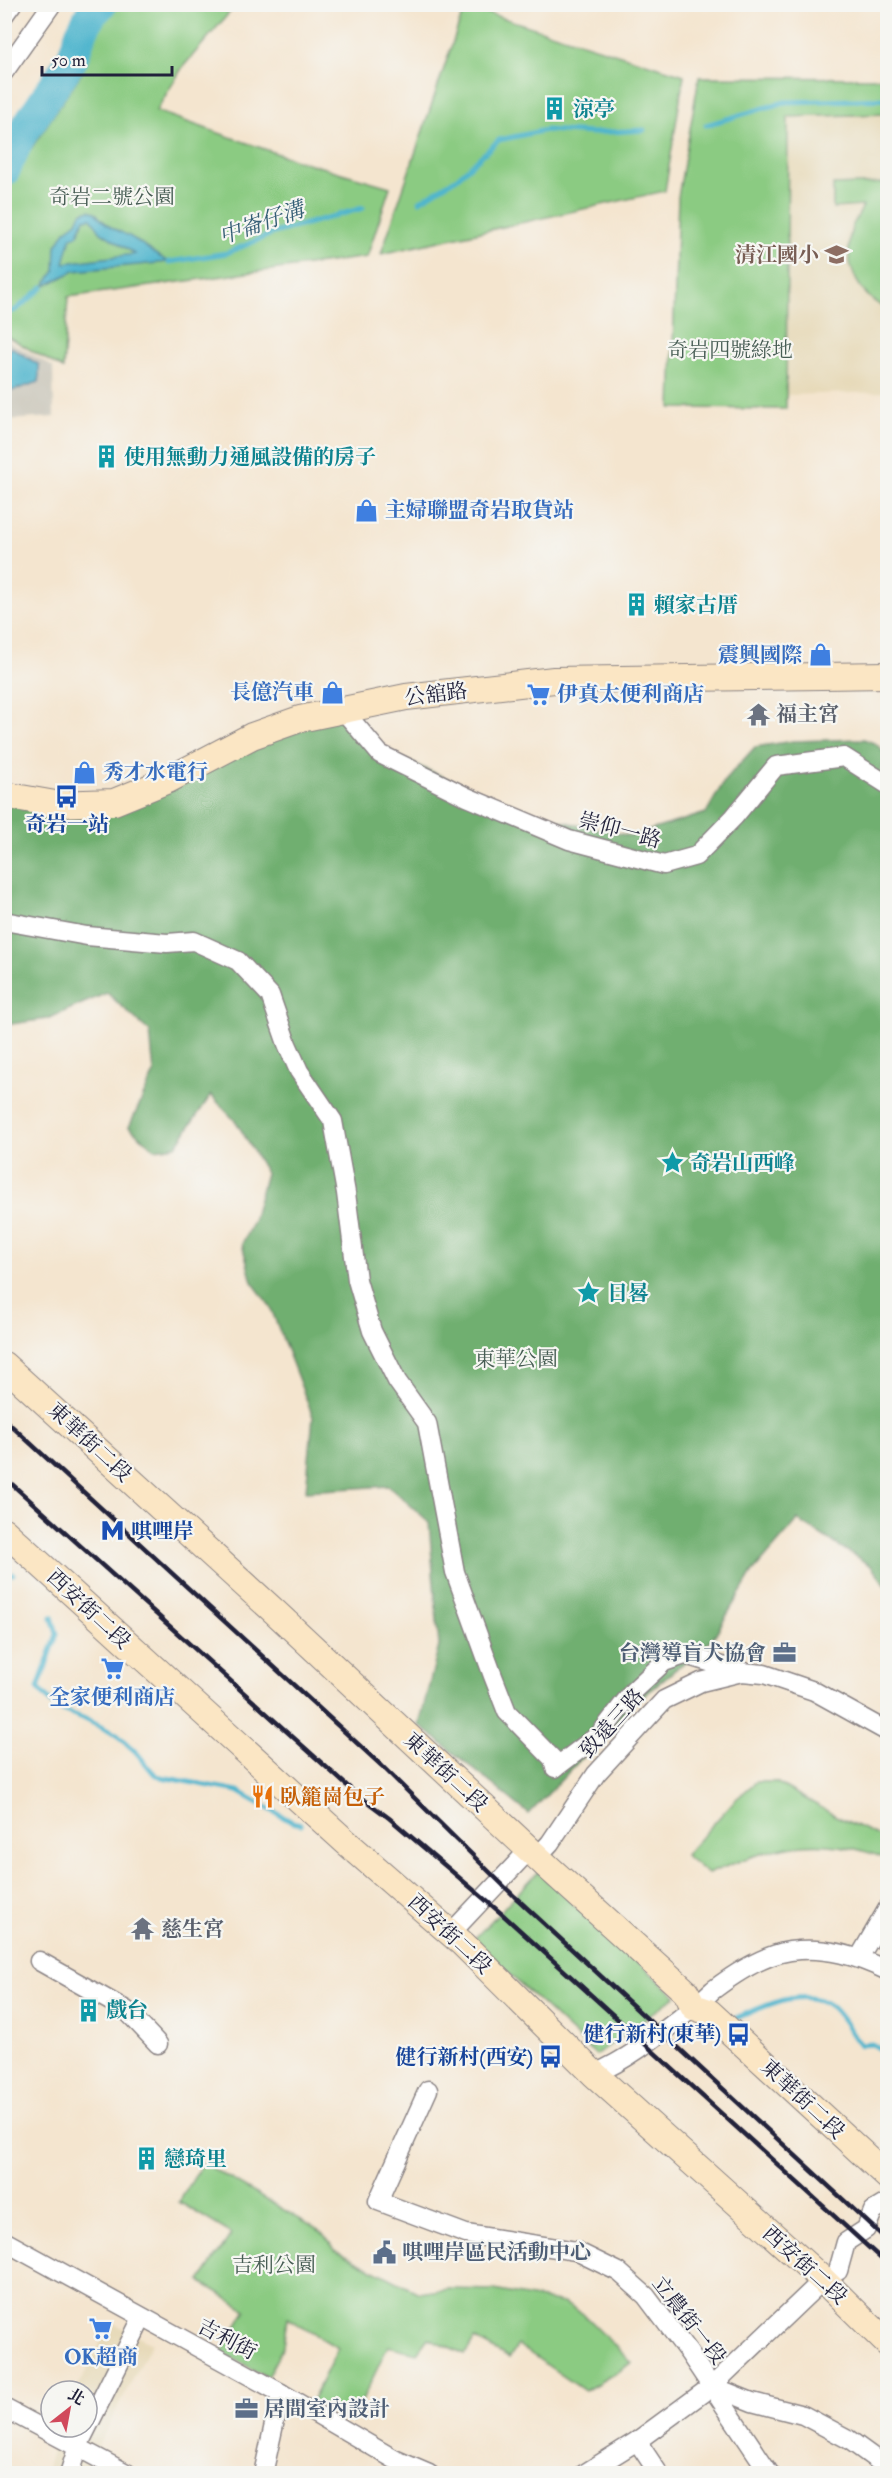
<svg xmlns="http://www.w3.org/2000/svg" width="892" height="2478" font-family="'IM FELL Double Pica','Noto Serif TC',serif">
<rect width="100%" height="100%" fill="#f6f6f2"/>
<filter id="ink" filterUnits="userSpaceOnUse"><feTurbulence type="fractalNoise" baseFrequency=".0167" numOctaves="2"/><feDisplacementMap in="SourceGraphic" scale="12" xChannelSelector="R" yChannelSelector="G"/><feConvolveMatrix kernelMatrix="1 2 1 2 8 2 1 2 1" color-interpolation-filters="sRGB"/></filter>
<filter id="wash" filterUnits="userSpaceOnUse"><feTurbulence type="fractalNoise" baseFrequency=".008" numOctaves="4" result="noise"/><feDisplacementMap in="SourceGraphic" scale="24" xChannelSelector="R" yChannelSelector="G"/><feGaussianBlur stdDeviation="1.35" result="paint"/><feColorMatrix in="noise" values="0 0 0 0 0 0 0 0 0 0 0 0 0 0 0 0 0 1.4 0 .05"/><feComposite in="paint" operator="in"/></filter>
<g filter="url(#wash)">
<rect width="100%" height="100%" fill="#f4e5cf"/>
<g fill="#e7daba">
<path d="M887,114v278l-101,3 2,-278z"/>
<path d="M111,2322l41,21 -53,101 -9,29 -45,1 14,-47h28v-36h-11z"/>
</g>
<path fill="#c8c4b8" d="M4,338l49,29 1,50 -49,3z"/>
<g fill="#8bcb82" stroke="#56765e" stroke-width="1.5">
<path d="M119,5h117l-54,63 -26,43 134,47 100,29 -23,70 -299,40 -5,72 -58,-34v-147l78,-117 14,-38 7,-14z"/>
<path d="M465,6l219,69 -19,116 -284,63z"/>
<path d="M699,77l188,1v36l-99,3 -2,292 -115,-1 7,-211z"/>
<path d="M887,183h1l-1,126c-31,-15 -45,-48 -35,-82 3,-7 8,-14 11,-21l-30,2v-23z"/>
<path d="M756,1782h20l60,34 51,24v19c-69,-27 -113,-13 -179,15l-23,-19 50,-55z"/>
<path d="M538,1872l138,124 -80,59 -123,-115z"/>
<path d="M203,2163l119,69 13,18 84,43 29,-4 46,1 69,13 19,10 50,50 -47,28 -67,-46 -9,13 -34,-19 -10,15 -37,-16 -11,15 -29,-7 -36,76 -40,-21 26,-53 -51,-30 -4,29 -16,30 -46,-25 25,-42 -46,-29 32,-47 -53,-32z"/>
</g>
<path fill="#70af70" stroke="#496856" stroke-width="1.5" d="M331,719l28,2 20,28 153,66 99,21 75,-23 19,-33 30,-33 38,-6 71,-2 12,5 11,11 -7,19 8,18 -1,795 -16,-21 -73,-46 -46,53 -40,67 -77,62 -106,112 -110,-89 20,-79 -10,-124 -40,-36 -83,5 7,-74 -43,-111 -18,-24 -10,-38 11,-23 13,-48 -29,-50 -26,-28 -35,51 -21,3 -26,-22 25,-54 -4,-41 -43,-39 -60,26 -42,6 -1,-224 84,17 86,-31 85,-46z"/>
<g fill="#4fb5cd" stroke="#386c84" stroke-width="1.5" fill-rule="evenodd">
<path d="M89,210l6,2c9,13 20,17 34,24 15,8 25,19 40,26l-95,9 -31,16 12,-16 1,-25 9,-15 12,-9 4,-9zM91,218l10,14 34,22 -71,9 7,-26 7,-2 6,-16z"/>
<path d="M11,347l28,18v17l-34,11v-36z"/>
</g>
<g fill="none" stroke-linecap="round" stroke-linejoin="round">
<g stroke="#4fb5cd" stroke-width="5">
<path d="M706,125l79,-23 103,-3"/>
<path d="M420,201l37,-23 42,-38 47,-10 46,3 52,-3"/>
<path d="M169,262l58,-9 47,-20 89,-25"/>
<path d="M4,314l12,-4 27,-23"/>
<path d="M4,1575l9,-1"/>
<path d="M52,1617l5,17 -19,54 18,20 27,10 34,17 19,17 20,24 82,15 54,31 9,2"/>
<path d="M734,2019c27,-11 71,-35 98,-12 11,10 19,26 28,38l12,-1 16,10"/>
</g>
<path stroke="#4fb5cd" stroke-width="32" d="M4,171l15,-33 53,-79 9,-26 10,-19 10,-10"/>
</g>
</g>
<g filter="url(#ink)">
<g fill="none" stroke-linecap="round" stroke-linejoin="round">
<defs>
<g id="street">
<path d="M4,15l8,-11"/>
<path d="M4,72l48,-68"/>
<path d="M342,709l38,45 87,43 102,43 95,25 32,-9 38,-39 42,-51 68,-9 44,28"/>
<path d="M4,921l83,15 80,7 27,-2 44,20 32,34 17,49 12,27 34,50 13,72 11,87 15,51 25,50 30,42 28,149 38,104 14,36 46,47 2,9 45,-34 34,-44 30,-28 21,-7 57,17"/>
<path d="M537,1857l13,-14 46,-69 68,-74 37,-18 41,-10 22,2 50,17 74,41"/>
<path d="M451,1933l78,-83"/>
<path d="M859,1958l29,-50"/>
<path d="M39,1961l87,49 32,34"/>
<path d="M594,2074c36,-15 68,-42 99,-66 7,-5 13,-12 20,-18 21,-16 51,-35 77,-39 35,-5 67,5 98,20"/>
<path d="M428,2090l-50,111 88,33 110,17 43,21 27,24 43,57 81,121"/>
<path d="M4,2241l277,152 113,66 35,15"/>
<path d="M838,2271l8,-29 20,-13 7,-18 15,-9"/>
<path d="M712,2386l40,16 51,13 45,24 40,29"/>
<path d="M4,2408l124,66"/>
<path d="M637,2441l22,33"/>
<path d="M69,2474l9,-28 64,-128"/>
<path d="M263,2474l18,-81"/>
<path d="M584,2474l53,-33 75,-55 111,-106"/>
</g>
<g id="secondary">
<path d="M4,795l51,9 59,-2 54,-22 84,-44 48,-17 106,-22 148,-17 334,-5"/>
<path d="M4,1365l271,247 275,257 136,123 8,15 15,5 179,165"/>
<path d="M4,1531l343,312 116,101 131,130 229,206 65,64"/>
</g>
</defs>
<use href="#street" stroke="#8b8485" stroke-width="21"/>
<use href="#secondary" stroke="#8b8485" stroke-width="28"/>
<use href="#street" stroke="#fff" stroke-width="18"/>
<use href="#secondary" stroke="#fbe6c4" stroke-width="26"/>
<g stroke="#22223b" stroke-width="4.5">
<path d="M4,1419l378,347 132,130 374,345"/>
<path d="M4,1477l350,315 35,26 113,96 386,351"/>
</g>
</g>
</g>
<defs>
<symbol id="building-bare" viewBox="-9 -9 18 18"><path d="M-4-6H4V6H1V3H-1V6H-4ZM-2.5-4.3h1.7v1.8h-1.7ZM.8-4.3h1.7v1.8H.8ZM-2.5-1h1.7V.8h-1.7ZM.8-1h1.7V.8H.8Z" fill="#0f9aa8" stroke="#f6f6f2" stroke-width="2.5" paint-order="stroke"/></symbol>
<symbol id="school-bare" viewBox="-9 -9 18 18"><path d="M0-5L7-2L0 1L-7-2ZM-4 1L0 2.5L4 1V4Q0 6-4 4Z" fill="#8d6e63" stroke="#f6f6f2" stroke-width="2.5" paint-order="stroke"/></symbol>
<symbol id="shop-bare" viewBox="-9 -9 18 18"><path d="M-5-2.5h2.3a2.7 3.5 0 0 1 5.4 0H5L5.5 6h-11ZM-1.5-2.5h3a1.5 2.3 0 0 0-3 0Z" fill="#3f7fe0" stroke="#f6f6f2" stroke-width="2.5" paint-order="stroke"/></symbol>
<symbol id="supermarket-bare" viewBox="-9 -9 18 18"><path d="M-6-5.5h2.5l.6 2H6L4.5 2H-2.5L-4.4-4H-6ZM-1.5 3.2a1.3 1.3 0 1 0 .1 0ZM3 3.2a1.3 1.3 0 1 0 .1 0Z" fill="#3f7fe0" stroke="#f6f6f2" stroke-width="2.5" paint-order="stroke"/></symbol>
<symbol id="temple-bare" viewBox="-9 -9 18 18"><path d="M0-6L5-2H3V0L6.5 2.5H4V6H1.5V3h-3V6H-4V2.5H-6.5L-3 0V-2H-5Z" fill="#6b7280" stroke="#f6f6f2" stroke-width="2.5" paint-order="stroke"/></symbol>
<symbol id="bus-bare" viewBox="-9 -9 18 18"><path d="M-5-6H5V4H4V6H2V4H-2V6H-4V4H-5ZM-3.5-4V0h7V-4ZM-3.5 1.2v1.5H-2V1.2ZM2 1.2v1.5H3.5V1.2Z" fill="#1a4fb4" stroke="#f6f6f2" stroke-width="2.5" paint-order="stroke"/></symbol>
<symbol id="sight-bare" viewBox="-9 -9 18 18"><path d="M0-6L1.8-2.2L6-1.7L2.9 1.2L3.7 5.4L0 3.3L-3.7 5.4L-2.9 1.2L-6-1.7L-1.8-2.2Z" fill="#0f9aa8" stroke="#f6f6f2" stroke-width="2.5" paint-order="stroke"/></symbol>
<symbol id="metro-bare" viewBox="-9 -9 18 18"><path d="M-5.5 5V-5H-3L0 0L3-5H5.5V5H3V-.5L0 4L-3-.5V5Z" fill="#1a4fb4" stroke="#f6f6f2" stroke-width="2.5" paint-order="stroke"/></symbol>
<symbol id="office-bare" viewBox="-9 -9 18 18"><path d="M-6-3h4V-5.5h4V-3h4V5H-6ZM-1-4.5V-3h2v-1.5ZM-6 0V1H6V0Z" fill="#5c6f8a" stroke="#f6f6f2" stroke-width="2.5" paint-order="stroke"/></symbol>
<symbol id="restaurant-bare" viewBox="-9 -9 18 18"><path d="M-5-6h1v4h1v-4h1v4h1v-4h1v5L-1.5 .5V6h-2V.5L-5-1ZM5-6V6H3V1.5H1.5Q1.5-4 5-6Z" fill="#e8710a" stroke="#f6f6f2" stroke-width="2.5" paint-order="stroke"/></symbol>
<symbol id="civic-bare" viewBox="-9 -9 18 18"><path d="M-.6-6.5H3V-4.5H.6V-3L4-1V1h2V6H-6V1h2V-1L-.6-3ZM-1.2 2.5V6h2.4V2.5Z" fill="#5c6f8a" stroke="#f6f6f2" stroke-width="2.5" paint-order="stroke"/></symbol>
</defs>
<g fill-rule="evenodd">
<use href="#building-bare" x="538" y="92" width="33" height="33"/>
<use href="#school-bare" x="820" y="238" width="33" height="33"/>
<use href="#building-bare" x="90" y="440" width="33" height="33"/>
<use href="#shop-bare" x="350" y="494" width="33" height="33"/>
<use href="#building-bare" x="620" y="588" width="33" height="33"/>
<use href="#shop-bare" x="804" y="638" width="33" height="33"/>
<use href="#shop-bare" x="316" y="676" width="33" height="33"/>
<use href="#supermarket-bare" x="522" y="678" width="33" height="33"/>
<use href="#temple-bare" x="742" y="698" width="33" height="33"/>
<use href="#shop-bare" x="68" y="756" width="33" height="33"/>
<use href="#bus-bare" x="50" y="780" width="33" height="33"/>
<use href="#sight-bare" x="656" y="1146" width="33" height="33"/>
<use href="#sight-bare" x="572" y="1276" width="33" height="33"/>
<use href="#metro-bare" x="96" y="1514" width="33" height="33"/>
<use href="#office-bare" x="768" y="1636" width="33" height="33"/>
<use href="#supermarket-bare" x="96" y="1652" width="33" height="33"/>
<use href="#restaurant-bare" x="246" y="1780" width="33" height="33"/>
<use href="#temple-bare" x="126" y="1912" width="33" height="33"/>
<use href="#building-bare" x="72" y="1994" width="33" height="33"/>
<use href="#bus-bare" x="722" y="2018" width="33" height="33"/>
<use href="#bus-bare" x="534" y="2040" width="33" height="33"/>
<use href="#building-bare" x="130" y="2142" width="33" height="33"/>
<use href="#civic-bare" x="368" y="2236" width="33" height="33"/>
<use href="#supermarket-bare" x="84" y="2312" width="33" height="33"/>
<use href="#office-bare" x="230" y="2392" width="33" height="33"/>
</g>
<g text-anchor="middle" stroke-width="4.5" stroke-linejoin="round" paint-order="stroke">
<g font-size="21" font-weight="bold" fill="#0d838f" stroke="#f6f6f2" text-anchor="start">
<text x="573" y="116">涼亭</text>
<text x="124" y="464">使用無動力通風設備的房子</text>
<text x="654" y="612">賴家古厝</text>
<text x="690" y="1170">奇岩山西峰</text>
<text x="607" y="1300">日晷</text>
<text x="106" y="2017">戲台</text>
<text x="164" y="2166">戀琦里</text>
</g>
<g font-size="21" fill="#475d54" stroke="#f6f6f2">
<text x="112" y="204">奇岩二號公園</text>
<text x="730" y="357">奇岩四號綠地</text>
<text x="516" y="1366">東華公園</text>
<text x="274" y="2272">吉利公園</text>
</g>
<g font-size="21" font-weight="bold" fill="#785e54" stroke="#f6f6f2" text-anchor="end">
<text x="819" y="262">清江國小</text>
</g>
<g font-size="21" font-weight="bold" fill="#366cbe" stroke="#f6f6f2" text-anchor="start">
<text x="385" y="517">主婦聯盟奇岩取貨站</text>
<text x="802" y="662" text-anchor="end">震興國際</text>
<text x="314" y="699" text-anchor="end">長億汽車</text>
<text x="557" y="701">伊真太便利商店</text>
<text x="103" y="779">秀才水電行</text>
<text x="112" y="1704" text-anchor="middle">全家便利商店</text>
<text x="101" y="2364" text-anchor="middle">OK超商</text>
</g>
<g font-size="21" fill="#22223b" stroke="#f6f6f2">
<text transform="translate(436 694) rotate(-7)" y="7">公舘路</text>
<text transform="translate(620 830) rotate(15)" y="7">崇仰一路</text>
<text transform="translate(90 1442) rotate(43)" y="7">東華街二段</text>
<text transform="translate(89 1609) rotate(43)" y="7">西安街二段</text>
<text transform="translate(612 1723) rotate(-48)" y="7">致遠三路</text>
<text transform="translate(446 1772) rotate(43)" y="7">東華街二段</text>
<text transform="translate(450 1934) rotate(43)" y="7">西安街二段</text>
<text transform="translate(803 2099) rotate(43)" y="7">東華街二段</text>
<text transform="translate(805 2265) rotate(42)" y="7">西安街二段</text>
<text transform="translate(689 2320) rotate(52)" y="7">立農街一段</text>
<text transform="translate(227 2339) rotate(28)" y="7">吉利街</text>
</g>
<g font-size="21" font-weight="bold" fill="#5b616d" stroke="#f6f6f2" text-anchor="start">
<text x="776" y="721">福主宮</text>
<text x="161" y="1936">慈生宮</text>
</g>
<g font-size="21" font-weight="bold" fill="#164399" stroke="#f6f6f2" text-anchor="end">
<text x="67" y="831" text-anchor="middle">奇岩一站</text>
<text x="131" y="1538" text-anchor="start">唭哩岸</text>
<text x="721" y="2041">健行新村(東華)</text>
<text x="533" y="2064">健行新村(西安)</text>
</g>
<g font-size="21" font-weight="bold" fill="#4e5e75" stroke="#f6f6f2" text-anchor="start">
<text x="766" y="1660" text-anchor="end">台灣導盲犬協會</text>
<text x="402" y="2259">唭哩岸區民活動中心</text>
<text x="264" y="2416">居間室內設計</text>
</g>
<g font-size="21" font-weight="bold" fill="#c56008" stroke="#f6f6f2" text-anchor="start">
<text x="280" y="1804">臥籠崗包子</text>
</g>
<g font-size="22" font-style="italic" fill="#345d75" stroke="#f6f6f2">
<text transform="translate(261 222) rotate(-19)" y="8">中崙仔溝</text>
</g>
</g>
<rect width="892" height="2478" fill="none" stroke="#f6f6f2" stroke-width="24"/>
<g transform="translate(69 2409) rotate(31)"><circle r="28" fill="#f6f6f2" stroke="#a1a1a9" stroke-width="1.5"/>
<path d="M0-4.5L10 22L0 15L-10 22Z" fill="#d1495b"/>
<text y="-9" font-size="16" font-weight="bold" text-anchor="middle" fill="#22223b">北</text>
</g>
<path d="M42 66v9h130v-9" fill="none" stroke="#22223b" stroke-width="3"/>
<text x="51" y="66" font-size="18" fill="#22223b" stroke="#f6f6f2" stroke-width="4.5" paint-order="stroke">50 m</text>
</svg>
